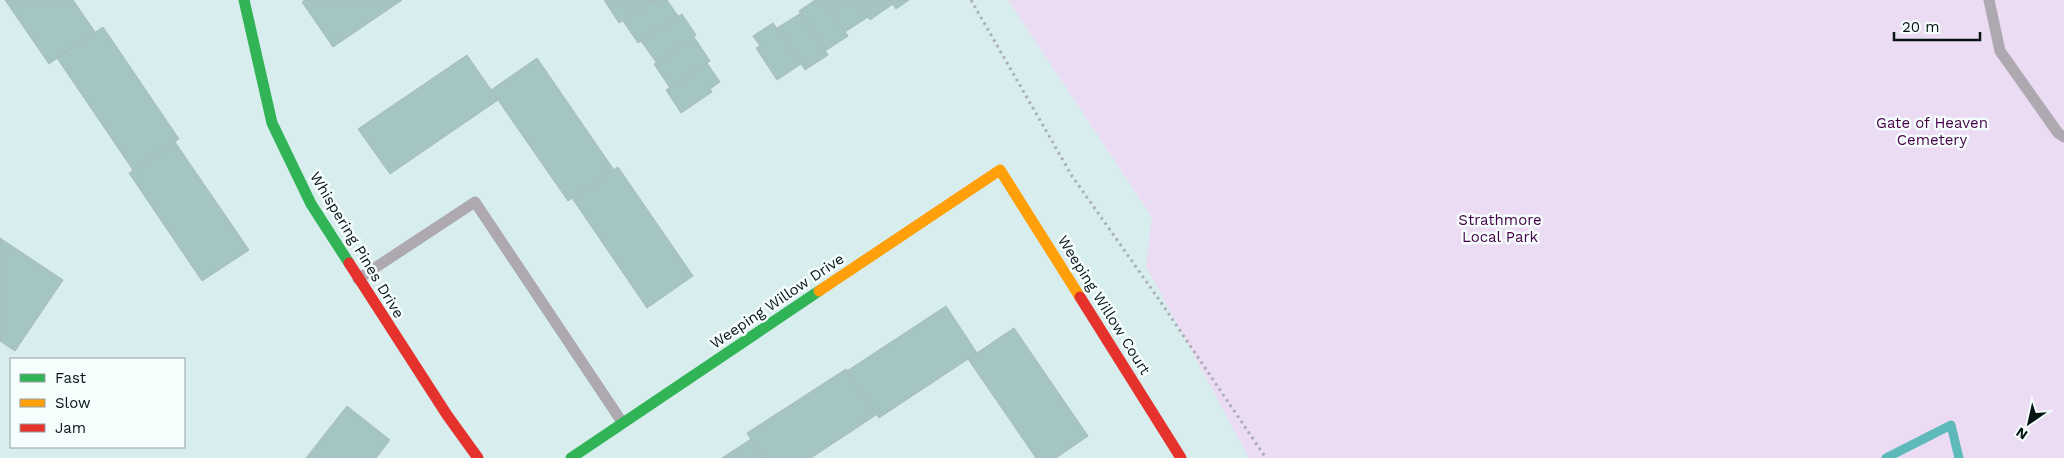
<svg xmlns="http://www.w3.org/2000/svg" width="2064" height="458" font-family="'Work Sans',sans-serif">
<rect width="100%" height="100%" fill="#d8eeee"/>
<path fill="#ebdbf3" d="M1008,0h1056v458h-815l-103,-192 6,-49z"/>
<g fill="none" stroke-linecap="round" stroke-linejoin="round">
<path stroke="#5ebaba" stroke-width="9" d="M1886,458l65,-33 8,33"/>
</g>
<g fill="#a5c5c5" stroke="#a9baba">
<path d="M5,0h68l22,32 -46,32z"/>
<path d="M305,0h97l-69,47 -31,-45z"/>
<path d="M604,0h51l-36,23z"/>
<path d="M655,0h12l11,16 -40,27 -15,-22z"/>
<path d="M815,0h9l24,36 -23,15 -26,-40z"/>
<path d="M824,0h33l11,17 -23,15z"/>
<path d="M857,0h33l3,4 -23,16z"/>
<path d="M890,0h19l-13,9z"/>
<path d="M801,13l27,42 -23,15 -28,-42z"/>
<path d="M682,14l14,21 -40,27 -15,-21z"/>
<path d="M773,23l28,41 -24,16 -21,-32 4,-2 -7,-10z"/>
<path d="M103,27l76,112 -46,31 -76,-112z"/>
<path d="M694,37l16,24 -40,27 -16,-24z"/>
<path d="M467,55l31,45 -108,74 -32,-45z"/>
<path d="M537,58l77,112 -46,31 -77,-111z"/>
<path d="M707,63l13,19 -10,7 2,3 -31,21 -15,-23z"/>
<path d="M175,142l74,108 -47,31 -73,-108z"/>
<path d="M618,167l75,109 -46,32 -75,-110z"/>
<path d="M0,238l63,42 -48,71 -15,-10z"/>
<path d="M946,306l31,47 -98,65 -32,-47z"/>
<path d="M1014,328l74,108 -32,22h-20l-68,-99z"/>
<path d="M846,369l30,46 -65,43h-48l-16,-25z"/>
<path d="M347,406l43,34 -14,18h-70z"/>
<path d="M751,439l12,19h-41z"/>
</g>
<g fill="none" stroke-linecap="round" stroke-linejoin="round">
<path stroke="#a9aeb2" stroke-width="3" stroke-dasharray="2.5 4" stroke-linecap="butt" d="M971,0l101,176 88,125 106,157"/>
<g stroke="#aea9b1" stroke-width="11">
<path d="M1989,0l11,51 58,82 6,4"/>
<path d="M358,279l117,-77 147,220"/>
</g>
<g stroke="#30b455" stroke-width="11">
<path d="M244,0l28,123 39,81 38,59"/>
<path d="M571,458l248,-167"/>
</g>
<path stroke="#ff9f0a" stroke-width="11" d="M819,291l181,-121 80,127"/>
<g stroke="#e5322d" stroke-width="11">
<path d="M349,263l98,152 31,43"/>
<path d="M1080,297l101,161"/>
</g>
</g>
<g text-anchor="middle" stroke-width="5" stroke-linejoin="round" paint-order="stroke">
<g font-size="15" fill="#480048" stroke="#f5fdfd">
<text x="1932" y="128">Gate of Heaven<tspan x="1932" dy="17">Cemetery</tspan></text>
<text x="1500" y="225">Strathmore<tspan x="1500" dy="17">Local Park</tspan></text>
</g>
<g font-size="15" fill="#061514" stroke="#f5fdfd">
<text transform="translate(357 245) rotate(59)" y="5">Whispering Pines Drive</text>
<text transform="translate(777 301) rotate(-34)" y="5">Weeping Willow Drive</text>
<text transform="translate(1104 305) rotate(58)" y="5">Weeping Willow Court</text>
</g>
</g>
<rect x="10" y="358" width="175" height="90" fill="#f5fdfd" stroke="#95a0a0"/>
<rect x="20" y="374" width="25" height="8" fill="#30b455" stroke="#95a0a0"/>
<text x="55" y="383" font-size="15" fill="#061514">Fast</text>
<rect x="20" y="399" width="25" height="8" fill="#ff9f0a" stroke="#95a0a0"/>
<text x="55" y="408" font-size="15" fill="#061514">Slow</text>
<rect x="20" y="424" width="25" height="8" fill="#e5322d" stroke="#95a0a0"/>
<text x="55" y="433" font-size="15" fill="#061514">Jam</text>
<g transform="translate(2029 423) rotate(214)" stroke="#f5fdfd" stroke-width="4" paint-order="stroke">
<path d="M0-4L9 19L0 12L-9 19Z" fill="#061514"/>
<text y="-8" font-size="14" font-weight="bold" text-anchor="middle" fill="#061514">N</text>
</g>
<path d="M1894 32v8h86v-8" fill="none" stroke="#061514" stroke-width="2.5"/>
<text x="1902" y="32" font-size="15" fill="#061514" stroke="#f5fdfd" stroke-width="4" paint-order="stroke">20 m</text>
</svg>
